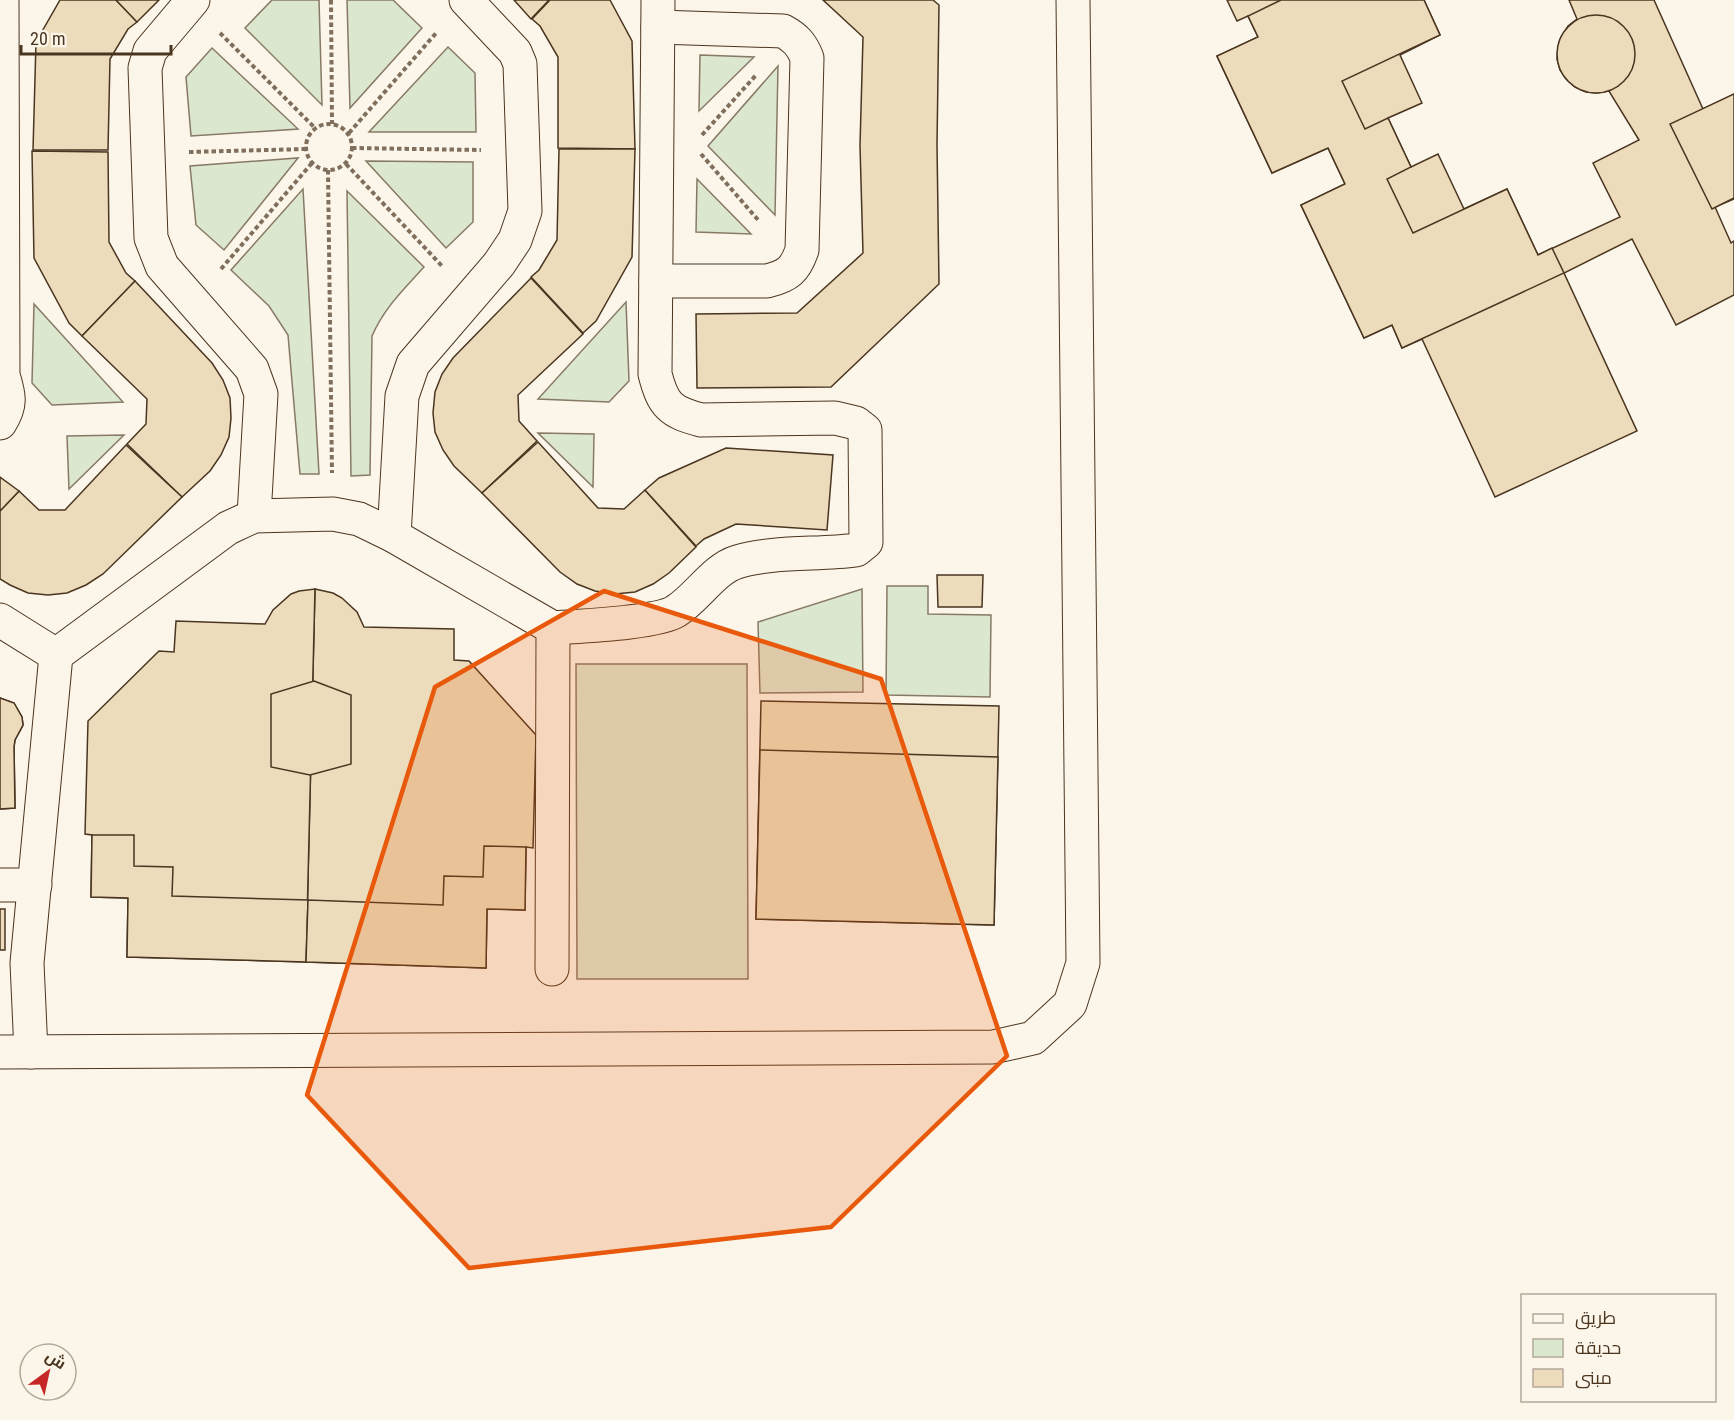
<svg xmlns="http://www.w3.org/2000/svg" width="1734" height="1420" font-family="'Roboto Condensed',Cairo,sans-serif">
<rect width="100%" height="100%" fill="#fbf6e9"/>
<g fill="#dce7d0" stroke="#887966" stroke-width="1.5">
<path d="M272,0h47l3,105 -77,-77z"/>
<path d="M347,0h46l29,28 -72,80z"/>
<path d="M448,47l27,26 1,59h-107z"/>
<path d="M212,48l86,81 -107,7 -5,-59z"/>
<path d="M700,55l54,2 -55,54z"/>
<path d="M778,66l-3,149 -67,-69z"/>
<path d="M298,158l-74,92 -28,-25 -6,-59z"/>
<path d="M366,161l107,1v60l-27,26z"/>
<path d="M697,179l54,55 -55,-2z"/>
<path d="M303,189l16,285h-19l-12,-139 -19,-29 -38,-36z"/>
<path d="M347,191l77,76c-20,22 -40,41 -52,69l-2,139 -19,1z"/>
<path d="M626,302l3,79 -20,21 -71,-3z"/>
<path d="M34,304l89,98 -71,3 -20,-22z"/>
<path d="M538,433l56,1 -1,53z"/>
<path d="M124,435l-55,54 -2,-53z"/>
<path d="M887,586h41v28l63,1 -1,82 -104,-2z"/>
<path d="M862,589l1,103 -103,1 -2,-71z"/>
<path d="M576,664h171l1,315h-171z"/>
</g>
<g fill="#ecdcbc" stroke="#4a3520" stroke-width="1.5">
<path d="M60,0h56l21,22 -9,7 -18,30 -2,91h-75l3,-108z"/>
<path d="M116,0h43l-22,22z"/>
<path d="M514,0h35l-18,19z"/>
<path d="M550,0h60l22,41 3,108 -77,-1v-91l-18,-31 -8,-7z"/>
<path d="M823,0h110l6,5 -2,140 2,139 -108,103 -134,1 -1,-74 101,-1 66,-60 -3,-107 3,-109z"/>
<path d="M1227,0h197l16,35 -40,20 22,48 -34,15 23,49 27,-13 26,55 43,-20 31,66 82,-38 -27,-54 46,-23 -30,-49 -12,2 -11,-1 -11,-5 -9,-8 -6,-9 -3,-11 1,-12 3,-10 7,-11 9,-7 -8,-19h85l49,109 31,-15v105l-19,8 16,36 3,-2v54l-58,30 -44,-86 -68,34 73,158 -142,66 -73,-158 -20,9 -10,-23 -28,13 -63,-133 44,-21 -17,-36 -56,25 -55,-117 41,-19 -10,-21 -11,5z"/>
<path d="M1281,0h143l16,35 -98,46 23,48 23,-11 23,49 -24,12 26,54 94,-44 31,66 14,-7 12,25 -162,75 -10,-23 -28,13 -63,-133 44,-21 -17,-36 -56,25 -55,-117 41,-19 -10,-21z"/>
<circle cx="1596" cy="54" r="39"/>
<path d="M1734,94v104l-22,11 -42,-85z"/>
<path d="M559,149h76l-3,108 -36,64 -13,12 -52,-56 8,-7 18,-30z"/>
<path d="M32,151l76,1 1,90 17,31 9,8 -53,55 -13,-13 -35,-65z"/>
<path d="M531,278l52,56 -65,61 1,26 18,20 -55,52 -28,-27 -11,-16 -8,-18 -2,-19 2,-21 7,-18 11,-16z"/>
<path d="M135,281l77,82 11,17 7,18 1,20 -2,19 -8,18 -11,16 -28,26 -55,-53 19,-20 1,-25 -65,-63z"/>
<path d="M538,442l60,66 26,1 21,-19 51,57 -27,26 -16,11 -18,8 -20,2 -20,-3 -18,-7 -17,-12 -78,-79z"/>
<path d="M126,445l56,52 -79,77 -17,11 -19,8 -19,2 -20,-2 -18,-8 -10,-6v-68l19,-20 20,19h26z"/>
<path d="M726,448l107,7 -6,75 -91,-6 -32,15 -8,7 -51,-56 14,-12z"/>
<path d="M0,477l19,14 -19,20z"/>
<path d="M937,575h46l-1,32h-44z"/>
<path d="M315,589l18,4 9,5 15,14 7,15 90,2v31l15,1 67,74 -3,113 -7,-1 -1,63 -38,-1 -1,59 -180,-6z"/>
<path d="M315,589l-9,373 -179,-5 1,-59 -37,-1 1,-62 -7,-1 3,-113 71,-70 15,1 2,-31 89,3 8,-14 18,-16 8,-3z"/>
<path d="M314,681l37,14v69l-41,11 -39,-8v-73z"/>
<path d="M0,698l14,5 8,14 1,8 -8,15 -1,7 1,61 -15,1z"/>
<path d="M0,698l14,5 8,14 1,8 -8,15 -1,7 1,61 -15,1z"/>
<path d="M761,701l238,5 -5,219 -238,-6z"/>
<path d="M760,750l238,7 -4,168 -238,-6z"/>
<path d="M92,835h42v31l39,1 -1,29 136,4 -2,62 -179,-5 1,-59 -37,-1z"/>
<path d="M484,846l42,1 -1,63 -38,-1 -1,59 -180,-6 2,-62 135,5 1,-29 39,1z"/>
<rect x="0" y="909" width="5" height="41"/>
</g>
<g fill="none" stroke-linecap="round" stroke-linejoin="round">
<defs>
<g id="minor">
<path d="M193,0l-43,51 -5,17 6,170 11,28 90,103 9,25 -7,122"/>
<path d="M656,281h111c21,-5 28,-11 35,-31l5,-192c-5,-13 -11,-20 -24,-27l-125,-4"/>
<path d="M0,423c12,-19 9,-28 3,-48l-1,-375"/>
<path d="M394,536l8,-140 11,-32 86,-100 16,-24 10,-29 -5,-147 -5,-12 -49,-52"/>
<path d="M0,620l56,35"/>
<path d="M553,628c26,-2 105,-5 123,-17 21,-13 38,-42 61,-49 35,-11 82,-7 119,-12l10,-8 -1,-112 -9,-7 -21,-5 -134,2c-31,-8 -38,-15 -46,-46l3,-374"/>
<path d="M0,885h35"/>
<path d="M0,1052l993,-5 40,-9 37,-34 13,-41 -10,-963"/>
<path d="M31,1052l-4,-89 29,-308 172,-127 26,-12 79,-2 26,5 35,17 159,92 -1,341"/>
</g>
</defs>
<use href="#minor" stroke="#4a3520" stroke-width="35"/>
<g stroke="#7f6f5c" stroke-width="4" stroke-dasharray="4.5 3" stroke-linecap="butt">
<path d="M331,0l1,124"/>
<path d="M220,33l95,95"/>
<circle cx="329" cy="147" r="23"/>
<path d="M349,133l88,-101"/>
<path d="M702,135l55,-61"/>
<path d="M352,148l129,2"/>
<path d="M189,152l117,-3"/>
<path d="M701,154l58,67"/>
<path d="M346,164l96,102"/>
<path d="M328,170l4,303"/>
<path d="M221,269l91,-106"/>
</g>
<use href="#minor" stroke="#fbf6e9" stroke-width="33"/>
</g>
<path fill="#e8590c" fill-opacity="0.2" stroke="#e8590c" stroke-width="4.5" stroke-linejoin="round" d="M604,591l277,88 126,377 -176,171 -362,41 -162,-173 128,-408z"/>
<rect x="1521" y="1294" width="195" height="108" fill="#fbf6e9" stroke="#b4a999" stroke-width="1.5"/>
<rect x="1533" y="1314" width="30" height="9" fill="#fbf6e9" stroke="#b4a999" stroke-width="1.5"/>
<text x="1575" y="1324" font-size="18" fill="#4a3520">طريق</text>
<rect x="1533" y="1339" width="30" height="18" fill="#dce7d0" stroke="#b4a999" stroke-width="1.5"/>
<text x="1575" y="1354" font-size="18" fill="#4a3520">حديقة</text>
<rect x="1533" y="1369" width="30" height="18" fill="#ecdcbc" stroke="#b4a999" stroke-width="1.5"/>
<text x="1575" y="1384" font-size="18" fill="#4a3520">مبنى</text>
<g transform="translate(48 1372) rotate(33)"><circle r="28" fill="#fbf6e9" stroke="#b4a999" stroke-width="1.5"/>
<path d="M0-4.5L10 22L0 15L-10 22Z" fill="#c62828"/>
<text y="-9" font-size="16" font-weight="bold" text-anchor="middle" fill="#4a3520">ش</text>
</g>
<path d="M21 45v9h150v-9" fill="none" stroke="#4a3520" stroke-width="3"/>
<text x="30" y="45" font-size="18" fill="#4a3520" stroke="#fbf6e9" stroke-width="4.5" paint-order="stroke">20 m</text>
</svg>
